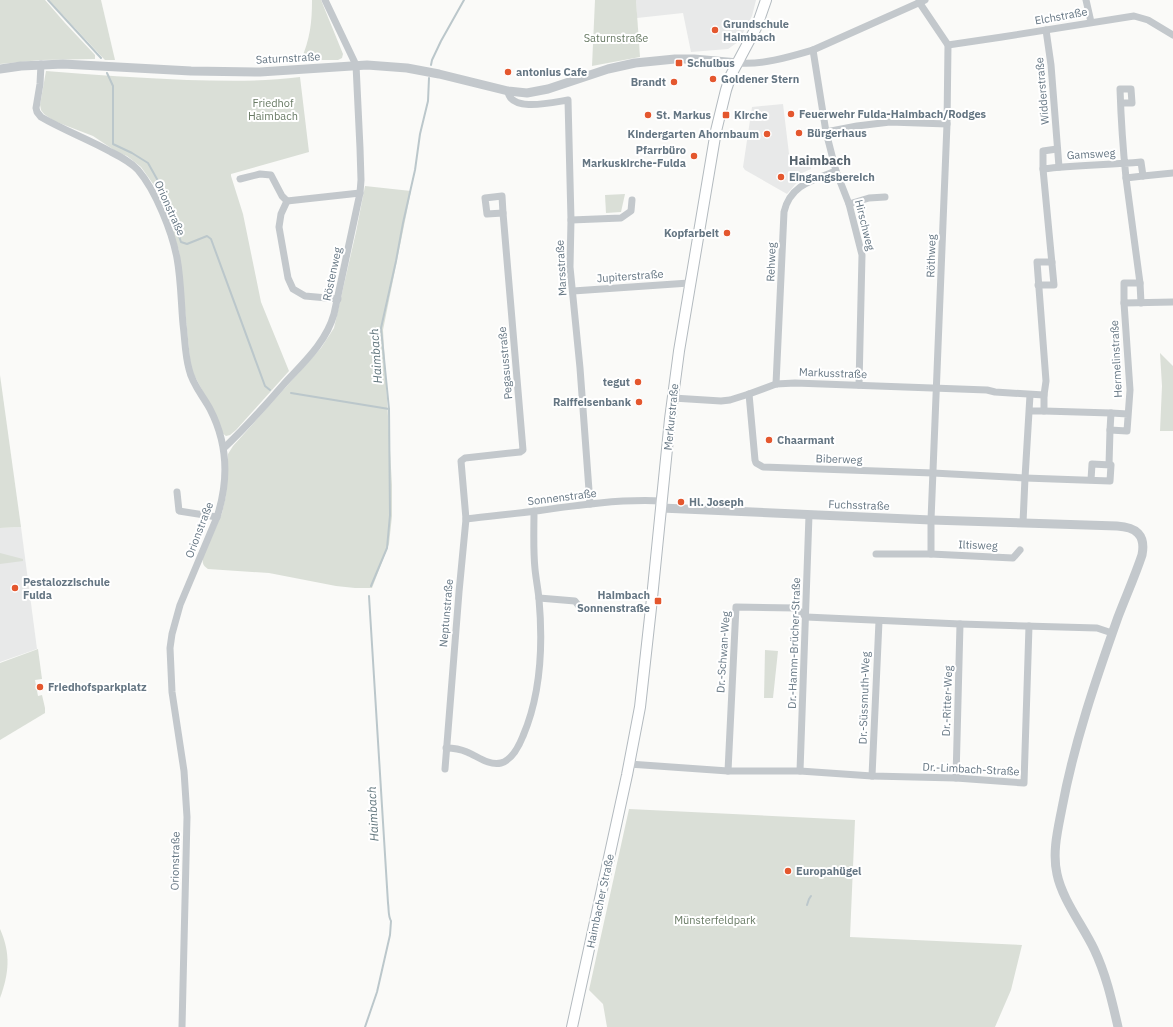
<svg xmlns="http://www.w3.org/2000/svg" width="1173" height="1027" font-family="'IBM Plex Sans',sans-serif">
<rect width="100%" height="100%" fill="#fafaf8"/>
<g fill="#e8e9e9">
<path d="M636,0h120l-4,16 -14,26 -10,7 -37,3 -8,-39 -46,5z"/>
<path d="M783,104l7,58 19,-2 2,9 -9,4 -3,4 1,2 -13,15 -42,-24 -2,-3 9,-60z"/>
<path d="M21,527l16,122 -37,13v-134z"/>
</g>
<g fill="#dadfd7">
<path d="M0,0h45l20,23 30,32v4l-54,1 -41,4z"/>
<path d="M49,0h52l14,60h-10l-3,-3z"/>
<path d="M312,0h9l22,54 -1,4 -4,2h-37c9,-21 11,-37 11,-60z"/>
<path d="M595,0h41l4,57 -48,9z"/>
<path d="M46,71c47,4 94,7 141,9 37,1 76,2 113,-3l9,75 -78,22v2l12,38 18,88 28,69 -53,59 -6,5 -4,1 -4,-3 -4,-13 -27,-51 -12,-118 -18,-56 -20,-28 -14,-11 -10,-4 -24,-16 -39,-15 -10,-7 -3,-4 -1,-5z"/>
<path d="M365,186l46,5 -28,139 9,155v31l-3,28 -17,44h-17l-19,-2 -67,-13 -61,-4c-5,-3 -6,-6 -5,-12l19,-44 4,-18 2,-41 5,-8 88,-98 13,-20 22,-96z"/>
<path d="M625,194l-4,18 -15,1 -1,-18z"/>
<path d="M1160,353l13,13v65h-13l2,-45z"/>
<path d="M0,375l21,152 -21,1z"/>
<path d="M0,553l23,6v2l-23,3z"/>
<path d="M38,649l4,30 -7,1 3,16 4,-1 3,13v5l-45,27v-77z"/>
<path d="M765,650l13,1 -5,47h-9z"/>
<path d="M629,809l226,11 -5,117 172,8 -11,45 -16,37h-388l-4,-23 -14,-14z"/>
<path d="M0,929c11,25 9,44 0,69z"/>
</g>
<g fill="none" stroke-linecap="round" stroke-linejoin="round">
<g stroke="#bbc7cb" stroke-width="2">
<path d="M48,0l53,58"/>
<path d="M431,65l1,-5 9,-19 23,-41"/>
<path d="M107,73l6,13v58l19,9 16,10 14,25 19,54 6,2 20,-8 4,3 54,147 5,4"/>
<path d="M291,393l98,16"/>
<path d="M371,586l16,-38 3,-33 -1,-106 -8,-81 15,-67 7,-38 12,-53 5,-36 8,-33 1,-23"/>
<path d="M807,905l2,-6 2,-3"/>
<path d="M365,1027l12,-35 13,-57 1,-14c-3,-5 -2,-11 -3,-18l-19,-307"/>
</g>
<defs>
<path id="secondary" d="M572,1027l55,-252 13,-68 11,-99 19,-189 9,-68 37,-220 10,-41 5,-15 26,-49 9,-26"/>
</defs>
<use href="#secondary" stroke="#b3babf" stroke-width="12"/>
<g stroke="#c3c8cc" stroke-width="7">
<path d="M1086,0l5,22"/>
<path d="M919,2l29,43 -1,79 -16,396v34"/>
<path d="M1046,30l5,35 8,102"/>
<path d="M948,45l54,-8 132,-21 14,4 25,15"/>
<path d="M813,50l13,82 10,39 13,33 13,51 -3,130"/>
<path d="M738,63c25,2 51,-6 75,-13l112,-50"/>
<path d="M41,64l-1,20 -4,24 1,4 4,5c22,13 47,22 70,35 10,5 20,10 27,18 18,21 34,62 39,88 4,22 4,44 6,66 2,15 2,31 6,45 3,15 14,27 21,40 18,35 19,71 7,108l-37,88 -8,29 -2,14 2,44 12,79 3,46 -5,210"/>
<path d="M508,91c2,22 46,11 60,9l3,120 -1,47 10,101 10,136"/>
<path d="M826,132l31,-6 33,-4 57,2"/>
<path d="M1057,149l-14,2v18c33,-4 66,-4 98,-7l2,14 -17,2c-3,-29 -5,-59 -6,-89h11l1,14h-11"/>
<path d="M1143,176l30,-3"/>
<path d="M1126,178l14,105 1,20"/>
<path d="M240,179l20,-5 11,1 11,21 5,5 73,-8"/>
<path d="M502,196l1,17 -16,1 -2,-16z"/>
<path d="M287,201l-6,13 -2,13 9,51 5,11 12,7 33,3"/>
<path d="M849,204l20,-6 16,-1"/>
<path d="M571,220l50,-2 10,-7 1,-11"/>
<path d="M1140,283h-16v20l49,-1"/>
<path d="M1038,285h16l-11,-116"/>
<path d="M573,291l116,-8"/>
<path d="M1124,303l6,87 -3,41 -17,-1 1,-17 17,1"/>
<path d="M776,384l8,-172c6,-27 29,-32 52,-41"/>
<path d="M749,394l6,66 1,3 7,4 170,6 92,5 85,3 1,-16 -19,-1 -1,16"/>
<path d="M673,398l48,3 9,-1 19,-6 27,-10 19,-1 192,7 8,2 49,3"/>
<path d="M1030,411h14v-16l2,-14 -9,-119h15"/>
<path d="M1044,411l67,2"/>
<path d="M224,448c21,-20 40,-41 59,-63 19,-21 43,-42 51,-71l26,-121 1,-13 -1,-32 -4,-83 -31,-65"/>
<path d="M1109,465l1,-35"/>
<path d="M177,492l2,19 38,6"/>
<path d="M466,519c23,-3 47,-5 70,-8 42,-6 83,-12 126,-10"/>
<path d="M1023,523l2,-45 5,-83"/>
<path d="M876,554h55l82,4 7,-8"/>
<path d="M539,598l36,3 3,4"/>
<path d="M806,617l154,7 137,4 15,5"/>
<path d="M446,748c7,0 14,1 21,4 10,4 22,14 34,11 11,-3 18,-17 22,-27 18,-42 20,-92 16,-137 -1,-10 -3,-20 -4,-30 -2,-19 -1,-39 -1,-58"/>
<path d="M629,764l99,7h72l72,5 84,2 68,5 5,-157"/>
<path d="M445,769l14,-177 7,-73 -5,-58 4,-3 55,-6 3,-2 -20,-237"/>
<path d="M728,771l8,-164 60,1 10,9"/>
<path d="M800,771l9,-256"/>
<path d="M872,776l7,-155"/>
<path d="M956,778l4,-154"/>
</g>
<g stroke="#c3c8cc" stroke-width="9">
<path d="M0,69l21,-3 42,-2 128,7 69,1 107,-7 40,3 32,6 69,17 19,2 21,-4 60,-20 27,-6 40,-4h19l44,4"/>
<path d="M661,508l270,12 186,6c19,1 29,9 25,29 -7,21 -16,41 -24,62 -22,62 -44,126 -56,191 -4,21 -10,44 -5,66 5,25 26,52 37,75 12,25 18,52 24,78"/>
</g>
<use href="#secondary" stroke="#fff" stroke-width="10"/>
</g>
<g fill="#e4572e" stroke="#fff" stroke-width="1.5">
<circle cx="715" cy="30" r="4"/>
<rect x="675" y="59" width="8" height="8" rx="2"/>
<circle cx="508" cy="72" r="4"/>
<circle cx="713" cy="79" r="4"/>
<circle cx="674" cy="82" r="4"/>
<circle cx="791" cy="114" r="4"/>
<circle cx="648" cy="115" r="4"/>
<rect x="722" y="111" width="8" height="8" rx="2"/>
<circle cx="799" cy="133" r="4"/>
<circle cx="767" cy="134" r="4"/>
<circle cx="694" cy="156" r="4"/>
<circle cx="781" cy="177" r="4"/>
<circle cx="727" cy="233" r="4"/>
<circle cx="638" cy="382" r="4"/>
<circle cx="639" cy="402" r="4"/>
<circle cx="769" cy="440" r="4"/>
<circle cx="681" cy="502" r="4"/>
<circle cx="15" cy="588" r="4"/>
<rect x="654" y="597" width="8" height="8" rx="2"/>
<circle cx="40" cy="687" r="4"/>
<circle cx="788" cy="871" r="4"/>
</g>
<g text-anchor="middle" stroke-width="4" stroke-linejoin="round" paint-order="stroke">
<g font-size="11" fill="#657683" stroke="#fff">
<text transform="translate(1061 16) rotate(-10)" y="4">Elchstraße</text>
<text transform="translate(288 58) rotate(-3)" y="4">Saturnstraße</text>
<text transform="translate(1042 91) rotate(-95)" y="4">Widderstraße</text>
<text transform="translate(1091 154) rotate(-3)" y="4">Gamsweg</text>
<text transform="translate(170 208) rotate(66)" y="4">Orionstraße</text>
<text transform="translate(865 225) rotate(76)" y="4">Hirschweg</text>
<text transform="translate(931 256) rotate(-88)" y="4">Röthweg</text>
<text transform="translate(771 262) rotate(-88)" y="4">Rehweg</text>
<text transform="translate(561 268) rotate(-93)" y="4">Marsstraße</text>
<text transform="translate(332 274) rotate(-78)" y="4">Röstenweg</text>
<text transform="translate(630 276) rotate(-4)" y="4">Jupiterstraße</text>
<text transform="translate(1116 359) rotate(-93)" y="4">Hermelinstraße</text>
<text transform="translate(505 363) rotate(-95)" y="4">Pegasusstraße</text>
<text transform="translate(833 373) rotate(2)" y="4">Markusstraße</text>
<text transform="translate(671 417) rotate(-84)" y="4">Merkurstraße</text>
<text transform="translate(839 459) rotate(2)" y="4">Biberweg</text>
<text transform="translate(562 497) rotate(-7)" y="4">Sonnenstraße</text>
<text transform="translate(859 505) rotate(2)" y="4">Fuchsstraße</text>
<text transform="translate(199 530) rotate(-69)" y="4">Orionstraße</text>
<text transform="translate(978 545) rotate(2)" y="4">Iltisweg</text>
<text transform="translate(446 613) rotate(-85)" y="4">Neptunstraße</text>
<text transform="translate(794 643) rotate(-88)" y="4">Dr.-Hamm-Brücher-Straße</text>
<text transform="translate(723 652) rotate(-86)" y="4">Dr.-Schwan-Weg</text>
<text transform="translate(864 698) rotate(-88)" y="4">Dr.-Süssmuth-Weg</text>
<text transform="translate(947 701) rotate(-88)" y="4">Dr.-Ritter-Weg</text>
<text transform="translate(971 769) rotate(3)" y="4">Dr.-Limbach-Straße</text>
<text transform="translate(175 861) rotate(-89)" y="4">Orionstraße</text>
<text transform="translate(600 901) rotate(-78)" y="4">Haimbacher Straße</text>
</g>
<g font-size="11" font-weight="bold" fill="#657683" stroke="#fff" text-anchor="start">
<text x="723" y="28">Grundschule<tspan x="723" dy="13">Haimbach</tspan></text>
<text x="687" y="67">Schulbus</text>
<text x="516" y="76">antonius Cafe</text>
<text x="721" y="83">Goldener Stern</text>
<text x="666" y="86" text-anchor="end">Brandt</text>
<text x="799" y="118">Feuerwehr Fulda-Haimbach/Rodges</text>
<text x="656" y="119">St. Markus</text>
<text x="734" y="119">Kirche</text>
<text x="807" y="137">Bürgerhaus</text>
<text x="759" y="138" text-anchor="end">Kindergarten Ahornbaum</text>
<text x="686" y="154" text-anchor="end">Pfarrbüro<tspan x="686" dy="13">Markuskirche-Fulda</tspan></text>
<text x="789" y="181">Eingangsbereich</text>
<text x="719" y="237" text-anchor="end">Kopfarbeit</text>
<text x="630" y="386" text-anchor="end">tegut</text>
<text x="631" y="406" text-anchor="end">Raiffeisenbank</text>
<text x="777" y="444">Chaarmant</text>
<text x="689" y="506">Hl. Joseph</text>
<text x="23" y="586">Pestalozzischule<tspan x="23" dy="13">Fulda</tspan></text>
<text x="650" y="599" text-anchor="end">Haimbach<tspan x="650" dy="13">Sonnenstraße</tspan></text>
<text x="48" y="691">Friedhofsparkplatz</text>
<text x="796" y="875">Europahügel</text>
</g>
<g font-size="11" fill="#687a64" stroke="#fff">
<text x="616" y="42">Saturnstraße</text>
<text x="273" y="107">Friedhof<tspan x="273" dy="13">Haimbach</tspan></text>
<text x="715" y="924">Münsterfeldpark</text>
</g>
<g font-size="12" font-style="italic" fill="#60757c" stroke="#fff">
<text transform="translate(376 356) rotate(-94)" y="4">Haimbach</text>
<text transform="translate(373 814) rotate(-93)" y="4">Haimbach</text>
</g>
<g font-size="13" font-weight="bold" fill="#57646e" stroke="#fff">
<text x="820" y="165">Haimbach</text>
</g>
</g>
</svg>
